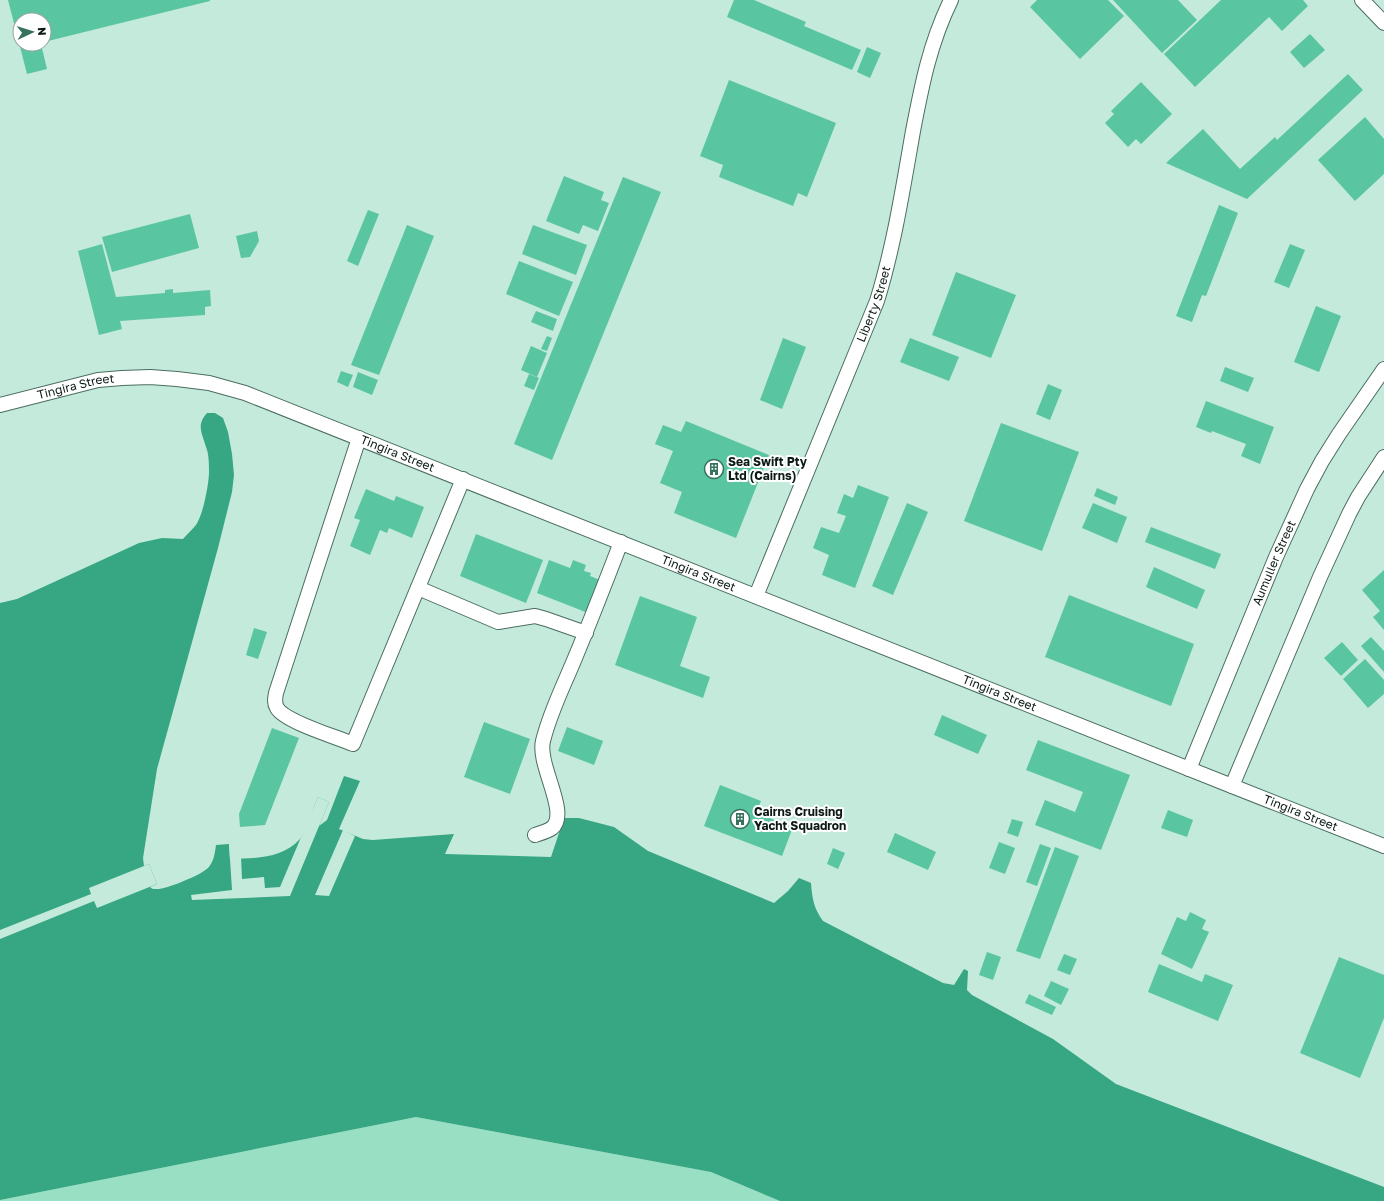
<svg xmlns="http://www.w3.org/2000/svg" width="1384" height="1201" font-family="'Golos Text',sans-serif">
<rect width="100%" height="100%" fill="#c4eadb"/>
<path fill="#99dfc4" d="M416,1117l295,55 69,29h-780v-1z"/>
<path fill="#36a683" d="M207,413h8l8,5 5,14 4,22 2,21 -2,17 -14,56 -61,221 -14,89 1,8 5,-2 8,20 -7,3c3,2 2,2 6,2 9,1 45,-14 52,-21 6,-6 7,-16 8,-23l13,-1 1,15c25,-1 52,0 70,-20 5,-6 14,-33 18,-42l11,5 -10,24 8,-6 17,-44 16,5 -21,48 24,10 10,1 81,-6 -9,20 106,3 13,-39h15l35,9 34,24 126,52 14,-12 11,-13 12,5c1,15 3,26 12,38l120,62 11,2 10,-16 4,2 -1,19 5,5 81,44 63,45 268,103v14h-604l-69,-29 -295,-55 -416,83v-597l17,-4 122,-56 23,-5 21,1c4,-5 9,-9 13,-14 7,-10 13,-41 13,-53 0,-8 0,-18 -3,-25 -4,-14 -10,-22 1,-34z"/>
<g fill="#c4eadb">
<path d="M318,797l11,5 -39,94 -98,4 -1,-5 41,-5 -3,-46h2l1,13 9,-1 1,23 22,-2 1,11 15,-1z"/>
<path d="M343,830l12,6 -26,60 -14,-1z"/>
<path d="M149,864l8,20 -60,24 -3,-7 -94,38v-9l91,-36 -2,-6z"/>
</g>
<g fill="#5ac5a1">
<path d="M8,0h202v1l-166,41v-22h-24v24h21l6,25 -20,5z"/>
<path d="M734,0h20l52,22 -2,4 57,24 -9,20 -125,-53z"/>
<path d="M1037,0h71l16,16 -44,43 -50,-52z"/>
<path d="M1113,0h65l19,20 -35,33z"/>
<path d="M1221,0h82l5,6 -26,25 -13,-14 -74,70 -31,-33z"/>
<path d="M1310,34l15,16 -21,18 -14,-16z"/>
<path d="M867,47l14,6 -11,25 -13,-6z"/>
<path d="M1348,74l15,16 -116,109 -81,-36 37,-34 37,40 35,-32 2,3z"/>
<path d="M729,80l107,43 -29,74 -9,-4 -5,13 -74,-29 4,-12 -23,-9z"/>
<path d="M1141,82l31,32 -31,30 -5,-5 -8,8 -23,-24 9,-9 -3,-3z"/>
<path d="M1365,117l19,22v35l-29,27 -37,-41z"/>
<path d="M564,176l40,16 -3,8 8,3 -11,28 -15,-6 -4,9 -33,-13z"/>
<path d="M623,177l38,15 -109,268 -38,-16z"/>
<path d="M1219,205l19,8 -32,83 -4,-1 -10,27 -16,-6z"/>
<path d="M368,210l11,4 -21,52 -11,-5z"/>
<path d="M190,214l9,34 -87,24 -10,-35z"/>
<path d="M407,225l27,11 -55,139 -28,-10z"/>
<path d="M533,225l54,20 -11,30 -54,-21z"/>
<path d="M257,231l2,10 -9,16 -9,1 -5,-22z"/>
<path d="M102,244l14,53 49,-4v-3l8,-1v4l37,-3 1,16 -6,1v8l-85,6 2,8 -23,6 -21,-84z"/>
<path d="M1290,244l15,6 -16,38 -15,-6z"/>
<path d="M519,261l54,21 -14,34 -53,-22z"/>
<path d="M956,272l60,23 -25,63 -59,-23z"/>
<path d="M1316,306l25,10 -22,56 -25,-10z"/>
<path d="M536,311l21,8 -4,12 -22,-9z"/>
<path d="M547,336l5,2 -5,13 -6,-2z"/>
<path d="M783,338l23,9 -24,62 -22,-9z"/>
<path d="M910,338l49,19 -10,24 -49,-19z"/>
<path d="M531,346l16,7 -10,24 -16,-7z"/>
<path d="M1225,367l29,11 -6,14 -28,-11z"/>
<path d="M341,371l12,4 -5,12 -11,-5z"/>
<path d="M358,372l20,8 -6,15 -19,-8z"/>
<path d="M529,374l10,4 -5,12 -10,-4z"/>
<path d="M1048,384l14,6 -12,30 -14,-6z"/>
<path d="M1206,401l68,26 -14,37 -19,-8 5,-12 -34,-13 -1,2 -15,-6z"/>
<path d="M686,421l83,34 -33,83 -62,-25 8,-21 -22,-9 13,-32 -18,-7 8,-19 18,7z"/>
<path d="M1001,423l78,29 -37,99 -78,-30z"/>
<path d="M858,485l31,12 -34,91 -33,-13 7,-20 -16,-7 8,-21 18,6 7,-17 -9,-3 7,-19 9,4z"/>
<path d="M1097,488l21,9 -3,8 -21,-9z"/>
<path d="M366,489l28,12 2,-5 28,11 -12,31 -23,-10 -2,5 -7,-3 -10,25 -20,-9 10,-26 -6,-2z"/>
<path d="M907,503l21,9 -35,83 -21,-9z"/>
<path d="M1093,503l34,14 -10,26 -35,-15z"/>
<path d="M1151,527l70,27 -6,15 -70,-27z"/>
<path d="M476,534l67,26 -17,43 -66,-27z"/>
<path d="M549,560l21,8 3,-8 13,5 -2,6 7,2 -1,3 10,4 -12,33 -51,-20z"/>
<path d="M1154,567l51,23 -8,19 -51,-22z"/>
<path d="M1384,570v60l-11,-13 7,-6 -18,-21z"/>
<path d="M1069,595l125,49 -23,62 -126,-49z"/>
<path d="M640,596l57,21 -17,49 30,11 -7,21 -88,-33z"/>
<path d="M254,628l13,4 -9,27 -12,-4z"/>
<path d="M1371,637l13,14v21l-23,-26z"/>
<path d="M1342,642l16,18 -17,16 -17,-18z"/>
<path d="M1365,659l19,21v14l-16,14 -25,-29z"/>
<path d="M942,715l45,20 -9,19 -44,-19z"/>
<path d="M484,722l46,17 -20,55 -46,-17z"/>
<path d="M567,727l36,14 -9,24 -36,-14z"/>
<path d="M272,728l27,10 -34,87 -25,2 -1,-13z"/>
<path d="M1038,740l92,35 -29,75 -66,-25 10,-25 30,12 8,-20 -57,-22z"/>
<path d="M720,785l41,16 -5,12 37,14 -11,29 -78,-30z"/>
<path d="M1168,810l25,10 -6,17 -26,-9z"/>
<path d="M1012,819l11,3 -5,15 -11,-4z"/>
<path d="M895,833l41,19 -8,18 -41,-18z"/>
<path d="M999,842l16,6 -10,26 -16,-6z"/>
<path d="M1040,844l11,4 -14,38 -11,-4z"/>
<path d="M1055,847l24,9 -39,103 -24,-8z"/>
<path d="M833,848l12,5 -7,16 -11,-5z"/>
<path d="M1190,912l16,8 -4,9 7,3 -17,37 -31,-15 16,-37 9,4z"/>
<path d="M987,952l14,5 -8,23 -14,-5z"/>
<path d="M1064,954l13,5 -7,16 -13,-5z"/>
<path d="M1339,957l45,18v43l-24,60 -60,-25z"/>
<path d="M1159,964l43,18 3,-8 28,11 -15,36 -70,-29z"/>
<path d="M1051,981l18,8 -8,16 -17,-9z"/>
<path d="M1029,994l27,13 -4,8 -27,-12z"/>
</g>
<g fill="none" stroke-linecap="round" stroke-linejoin="round">
<defs>
<g id="minor">
<path d="M1362,0l22,23"/>
<path id="s1" d="M0,405l98,-25 24,-2 28,-1 27,2 32,4 36,10 987,393 152,60"/>
<path d="M359,438l-83,255c-1,5 -2,10 1,15 8,14 60,29 76,36l110,-265"/>
<path d="M418,588l80,34 37,-6 11,3 40,14"/>
<path id="s2" d="M756,596l121,-295c17,-55 26,-113 36,-170 9,-47 17,-88 38,-131"/>
<path id="s3" d="M1189,769l87,-212 31,-68 15,-28 17,-27 45,-65"/>
<path d="M1232,786l88,-209 29,-63 9,-17 26,-40"/>
<path d="M535,835c6,-2 13,-4 17,-7 18,-15 -15,-63 -9,-87 7,-29 21,-56 32,-83 16,-38 31,-77 46,-116"/>
</g>
</defs>
<use href="#minor" stroke="#4b6d60" stroke-width="16"/>
<use href="#minor" stroke="#fff" stroke-width="14"/>
</g>
<defs>
<symbol id="building-ring" viewBox="-11 -11 22 22"><circle r="9.5" fill="#fff" stroke="#36725d" stroke-width="1.5"/><path d="M-4-6H4V6H1V3H-1V6H-4ZM-2.5-4.3h1.7v1.8h-1.7ZM.8-4.3h1.7v1.8H.8ZM-2.5-1h1.7V.8h-1.7ZM.8-1h1.7V.8H.8Z" fill="#36725d"/></symbol>
</defs>
<g fill-rule="evenodd">
<use href="#building-ring" x="703" y="458" width="22" height="22"/>
<use href="#building-ring" x="729" y="808" width="22" height="22"/>
</g>
<g text-anchor="middle" stroke-width="4" stroke-linejoin="round" paint-order="stroke">
<g font-size="12" fill="#0c1a15" stroke="#fff">
<text dy="4" stroke="none"><textPath href="#s2" startOffset="315">Liberty Street</textPath></text>
<text dy="4" stroke="none"><textPath href="#s1" startOffset="78">Tingira Street</textPath></text>
<text dy="4" stroke="none"><textPath href="#s1" startOffset="414">Tingira Street</textPath></text>
<text dy="4" stroke="none"><textPath href="#s3" startOffset="223">Aumuller Street</textPath></text>
<text dy="4" stroke="none"><textPath href="#s1" startOffset="738">Tingira Street</textPath></text>
<text dy="4" stroke="none"><textPath href="#s1" startOffset="1062">Tingira Street</textPath></text>
<text dy="4" stroke="none"><textPath href="#s1" startOffset="1386">Tingira Street</textPath></text>
</g>
<g font-size="12" font-weight="bold" fill="#0c1a15" stroke="#fff" text-anchor="start">
<text x="728" y="466">Sea Swift Pty<tspan x="728" dy="14">Ltd (Cairns)</tspan></text>
<text x="754" y="816">Cairns Cruising<tspan x="754" dy="14">Yacht Squadron</tspan></text>
</g>
</g>
<g transform="translate(32 32) rotate(86)"><circle r="19" fill="#ffffff" stroke="#9ea3a1"/>
<path d="M0-3L7 15L0 10L-7 15Z" fill="#36725d"/>
<text y="-6" font-size="11" font-weight="bold" text-anchor="middle" fill="#0c1a15">N</text>
</g>
</svg>
